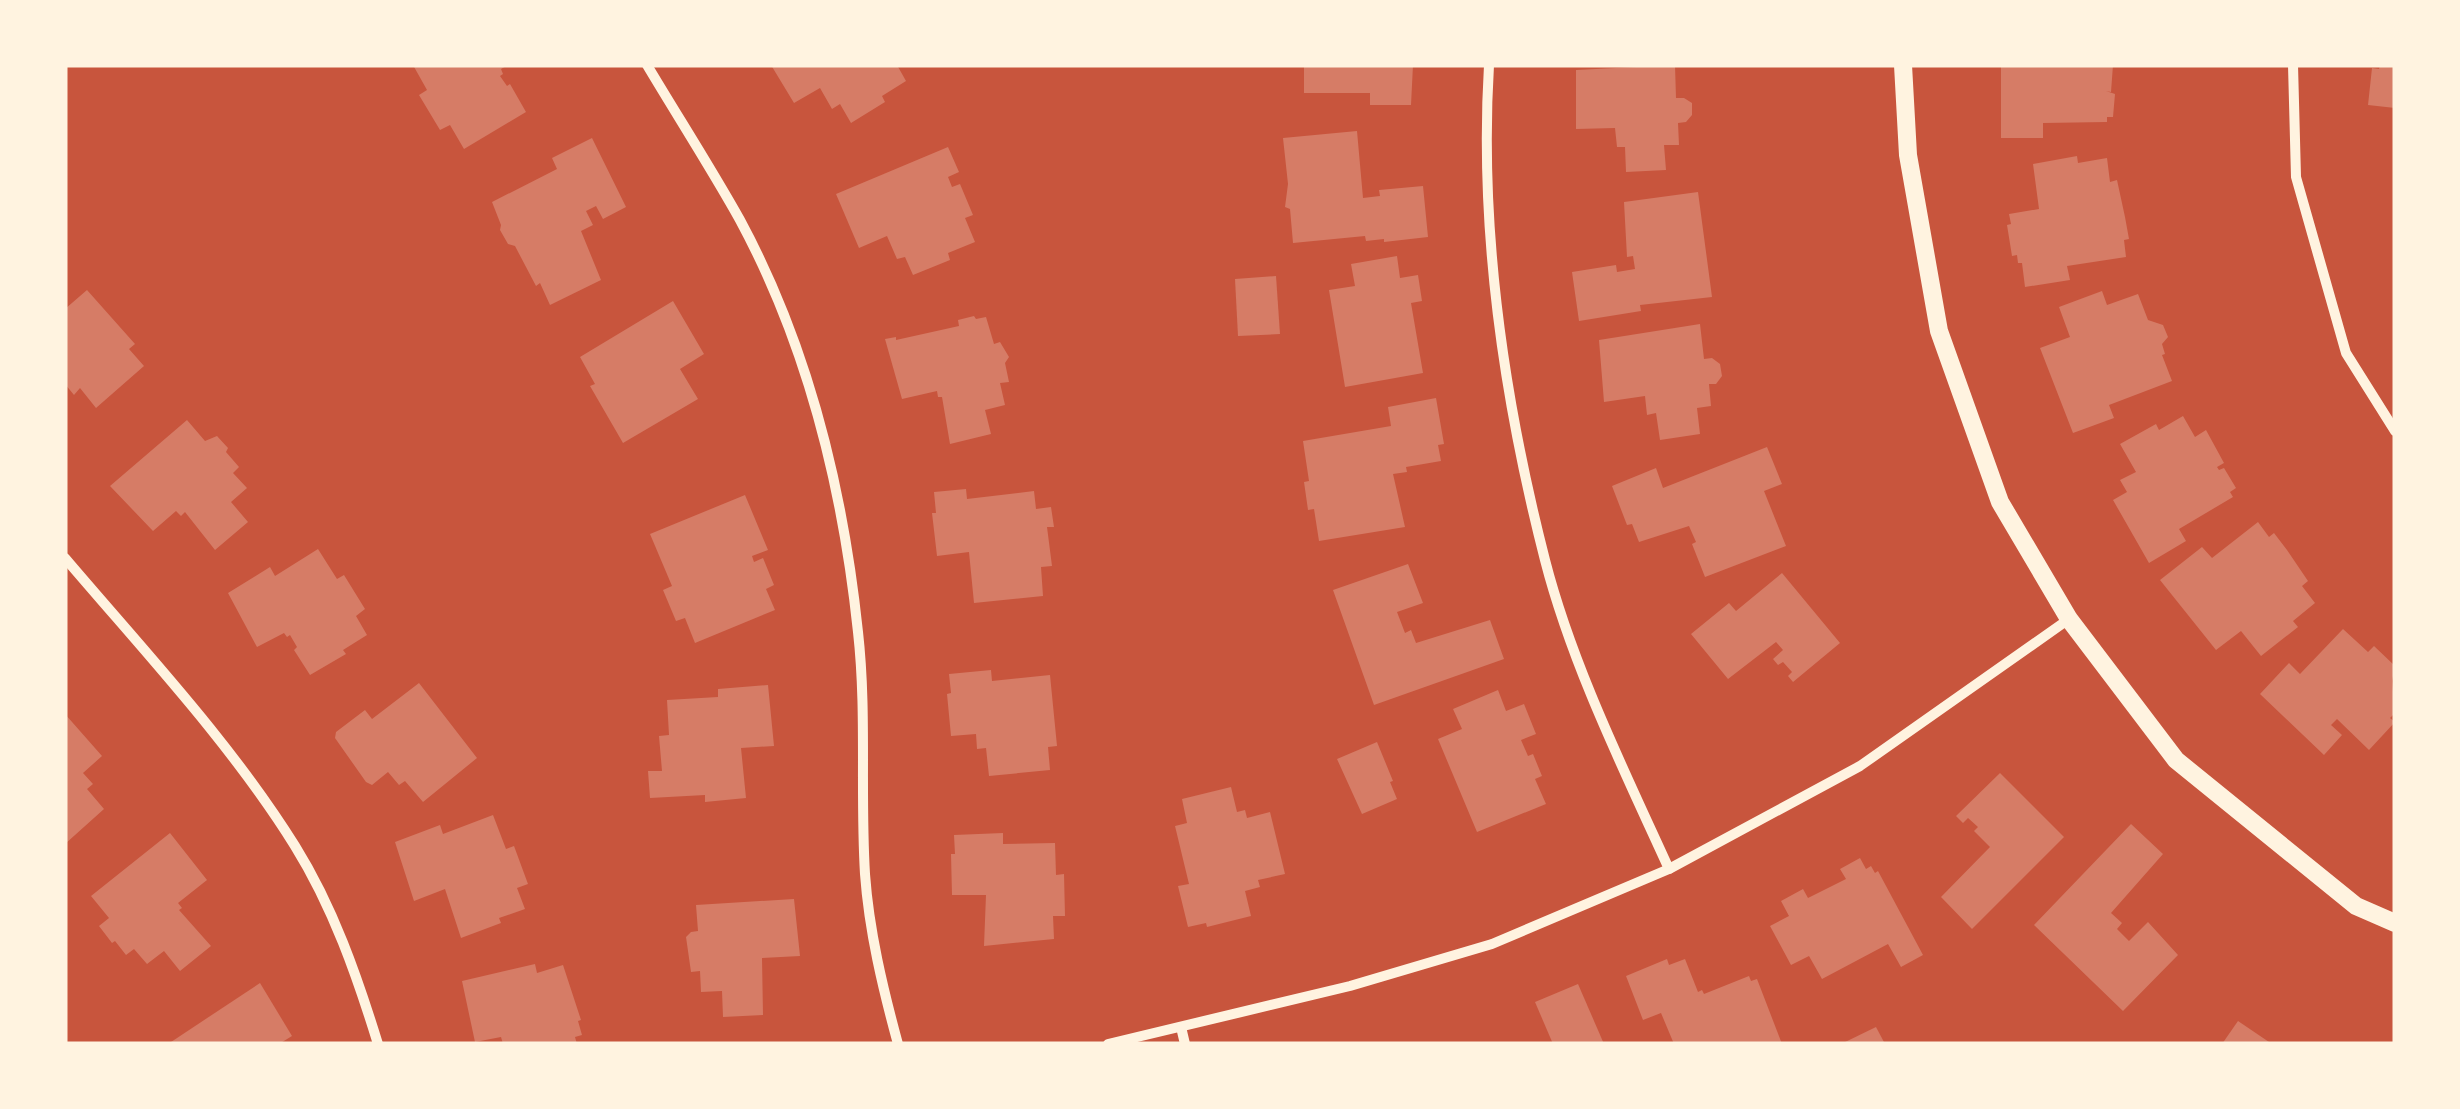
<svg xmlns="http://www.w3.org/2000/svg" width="2460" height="1109" font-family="'Nunito Sans',sans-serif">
<rect width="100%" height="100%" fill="#c8553d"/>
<g fill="#d67c66">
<path d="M413,65h95l-7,4 2,5 -3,2 7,10 3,-2 16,28 -62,37 -14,-24 -10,5 -21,-35 8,-5z"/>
<path d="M771,65h126l9,16 -24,15 3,6 -34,21 -11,-19 -8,5 -12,-21 -26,15z"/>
<path d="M1304,65h109l-2,40h-41v-12h-66z"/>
<path d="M1675,65l1,33h8l8,5v12l-6,7 -8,1 1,22h-15l2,25 -40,2 -1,-25h-8l-2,-19 -39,1v-59z"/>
<path d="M2001,65h112l-2,27 -5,-1 9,3 -2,23h-6v5l-64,1v15h-42z"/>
<path d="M2380,65h15v43l-27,-3 4,-37 7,1z"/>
<path d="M1357,131l6,67 17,-2 -1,-6 44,-4 5,51 -44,5v-3l-18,2 -1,-5 -72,7 -3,-34 -5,-2 3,-23 -5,-46z"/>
<path d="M592,138l34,69 -23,12 -7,-13 -10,5 7,14 -12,6 20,49 -51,25 -10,-22 -4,3 -21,-40 -7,-2 -8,-14 1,-5 -9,-23 65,-33 -5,-11z"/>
<path d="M948,147l11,25 -11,5 4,10 8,-3 13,31 -8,3 10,24 -27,11 2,7 -37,15 -8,-18 -8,2 -10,-23 -28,12 -23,-54z"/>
<path d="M2077,156l1,7 29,-5 3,24 7,-2 8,37 4,22 -5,1 2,17 -59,9 3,14 -45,7 -3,-24h-4l-1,-8 -5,1 -5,-31 4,-1 -2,-10 30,-5 -6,-45z"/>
<path d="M1698,192l14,105 -72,8 1,6 -62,10 -7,-49 44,-7 1,7 18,-3 -2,-13 -6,1 -3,-55z"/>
<path d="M1397,256l3,22 18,-3 4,26 -11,2 12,70 -78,14 -16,-97 26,-4 -4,-22z"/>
<path d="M1276,276l4,58 -42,2 -3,-57z"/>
<path d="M87,290l48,54 -6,5 15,17 -48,42 -16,-20 -6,7 -9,-11v-75z"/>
<path d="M2102,291l5,14 31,-11 10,26 15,5 5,12 -6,7 3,10 -3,1 10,26 -63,24 5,13 -41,15 -33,-85 30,-11 -11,-30z"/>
<path d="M673,301l31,53 -24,15 18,30 -75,44 -33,-57 5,-2 -15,-27z"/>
<path d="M974,316l2,3 10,-2 8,27 6,-2 9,15 -4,6 4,19 -9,1 5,22 -20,5 6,24 -41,10 -8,-47h-4l-1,-6 -35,8 -17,-60 11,-2v3l63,-14 -1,-6z"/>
<path d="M1700,324l4,35 8,-1 8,6 2,12 -6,8h-7l2,22 -14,2 3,26 -40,6 -4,-27 -9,2 -2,-19 -41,6 -5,-62z"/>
<path d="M1436,398l8,46 -6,1 3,16 -35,6 1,5 -14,2 12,53 -86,14 -5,-32 -6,1 -4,-28 5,-1 -6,-40 88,-15 -3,-19z"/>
<path d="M2183,416l12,21 11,-7 18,33 -7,4 2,3 5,-2 12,20 -6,4 3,5 -54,32 7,12 -37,22 -36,-63 14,-8 -7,-12 16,-8 -16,-28 36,-20 3,6z"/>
<path d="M187,420l18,21 12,-5 11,12 -2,4 13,15 -6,6 14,15 -16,14 17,20 -33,28 -30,-38 -4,4 -5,-5 -23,20 -43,-45z"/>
<path d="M1767,447l15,37 -18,7 22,55 -81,31 -13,-33 4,-2 -7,-16 -50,16 -7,-18 -5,1 -15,-39 44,-18 7,20z"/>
<path d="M966,489l1,10 67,-8 2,18 15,-2 3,20h-7l5,39 -11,1 2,29 -69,7 -5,-51 -32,4 -5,-43h4l-2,-21z"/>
<path d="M745,495l23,55 -16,6 2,6 9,-4 11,27 -8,4 9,21 -80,33 -10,-25 -9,3 -13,-31 9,-4 -22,-52z"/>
<path d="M2258,522l11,15 5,-4 13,17 21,31 -6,5 13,17 -22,18 5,6 -37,29 -20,-25 -25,19 -56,-70 42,-33 10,11z"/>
<path d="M318,549l19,30 7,-4 21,34 -9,7 11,19 -24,15 3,4 -36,21 -16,-25 3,-3 -7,-12 -3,2 -3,-4 -27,14 -29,-54 42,-26 5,9z"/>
<path d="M1408,564l15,39 -26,9 8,21 6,-3 5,13 74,-23 14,39 -130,46 -41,-115z"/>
<path d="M1782,573l58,70 -47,39 -5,-6 4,-4 -9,-10 -5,3 -5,-6 10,-9 -7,-8 -48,37 -37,-45 38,-31 7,8z"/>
<path d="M2343,629l25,23 6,-6 21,20 -3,15 3,32 -5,5 5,4 -26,28 -32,-31 -6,6 11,10 -18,20 -64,-61 29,-31 11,11z"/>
<path d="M991,670l1,11 58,-6 7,71 -9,1 2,23 -61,6 -3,-28 -9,1 -1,-15 -25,2 -4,-42 4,-1 -2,-19z"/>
<path d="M419,683l58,75 -54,44 -18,-21 -6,4 -11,-13 -16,13 -6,-3 -31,-44 1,-6 29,-22 7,9z"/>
<path d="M768,685l6,61 -33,2 5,50 -41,4v-7l-55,3 -2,-27h14l-3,-35 10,-1 -2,-35 51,-3v-8z"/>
<path d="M1498,690l8,21 18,-7 12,30 -15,6 7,16 5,-2 9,22 -7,3 11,25 -69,28 -39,-93 24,-10 -9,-20z"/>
<path d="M65,714l37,42 -19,17 10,11 -6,5 17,20 -39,35z"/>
<path d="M1377,742l16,39 -3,1 7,17 -35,15 -25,-55z"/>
<path d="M2000,773l64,64 -92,92 -31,-32 49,-50 -16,-16 4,-4 -10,-9 -5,5 -7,-7z"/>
<path d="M1231,787l6,25 8,-2 2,8 23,-6 15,62 -27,6 2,7 -15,4 6,25 -44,11 -1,-4 -18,4 -10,-41 11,-2 -14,-58 12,-3 -5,-24z"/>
<path d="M493,815l13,34 8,-3 14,38 -11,4 8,21 -26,9 2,5 -40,15 -16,-49 -31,12 -19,-59 45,-17 3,9z"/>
<path d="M2131,824l32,30 -52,59 11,10 -5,6 12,12 19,-19 30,33 -55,56 -89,-86z"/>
<path d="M170,833l37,47 -29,23 4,5 -3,2 32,36 -31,25 -16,-20 -17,13 -13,-15 -8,6 -11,-14 -3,2 -13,-17 10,-8 -18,-22z"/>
<path d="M1003,833v11l52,-1 1,32 8,-1 1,42h-12l1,23 -70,7 2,-51h-34l-1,-41h4l-1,-19z"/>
<path d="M1860,858l6,11 5,-3 4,7 3,-2 45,84 -22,12 -13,-23 -66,35 -13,-23 -18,9 -21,-39 19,-10 -8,-15 22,-12 5,9 38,-19 -6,-10z"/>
<path d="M794,899l6,57 -38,2 1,57 -40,2 -1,-26 -21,1 -1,-21 -9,1 -5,-35 5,-5 7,-1 -2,-26z"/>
<path d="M1667,959l2,6 16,-6 13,33 4,-2 2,4 45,-18 2,5 6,-2 25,65h-108l-13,-31 -18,7 -17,-44z"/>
<path d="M535,964l2,9 26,-8 18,55 -3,1 4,14 -7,2 2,7h-74l-2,-7 -26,5 -13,-61z"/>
<path d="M260,983l32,53 -13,8h-111z"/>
<path d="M1578,984l26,60h-51l-18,-42z"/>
<path d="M2238,1021l34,23h-50z"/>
<path d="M1876,1027l9,17h-44z"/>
</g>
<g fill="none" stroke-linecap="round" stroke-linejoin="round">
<g stroke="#fff3e0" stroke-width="10">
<path d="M647,65c31,52 64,103 93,155 69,128 103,269 118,412 9,80 2,161 7,242 4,57 18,115 33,170"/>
<path d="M1489,65c-10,165 15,335 56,495 27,105 79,210 124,309"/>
<path d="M2293,65l3,112 50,176 49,78"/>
<path d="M65,558c79,93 165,184 230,288 38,61 62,130 83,198"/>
<path d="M1181,1027l4,17"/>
<path d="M1108,1044l242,-58 142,-42 177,-75 191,-103 209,-147"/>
</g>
<path stroke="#fff3e0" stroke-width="18" d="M1903,65l5,90 31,176 61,171 69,117 107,141 180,146 39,17"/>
</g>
<rect width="2460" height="1109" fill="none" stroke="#fff3e0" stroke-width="135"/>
</svg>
